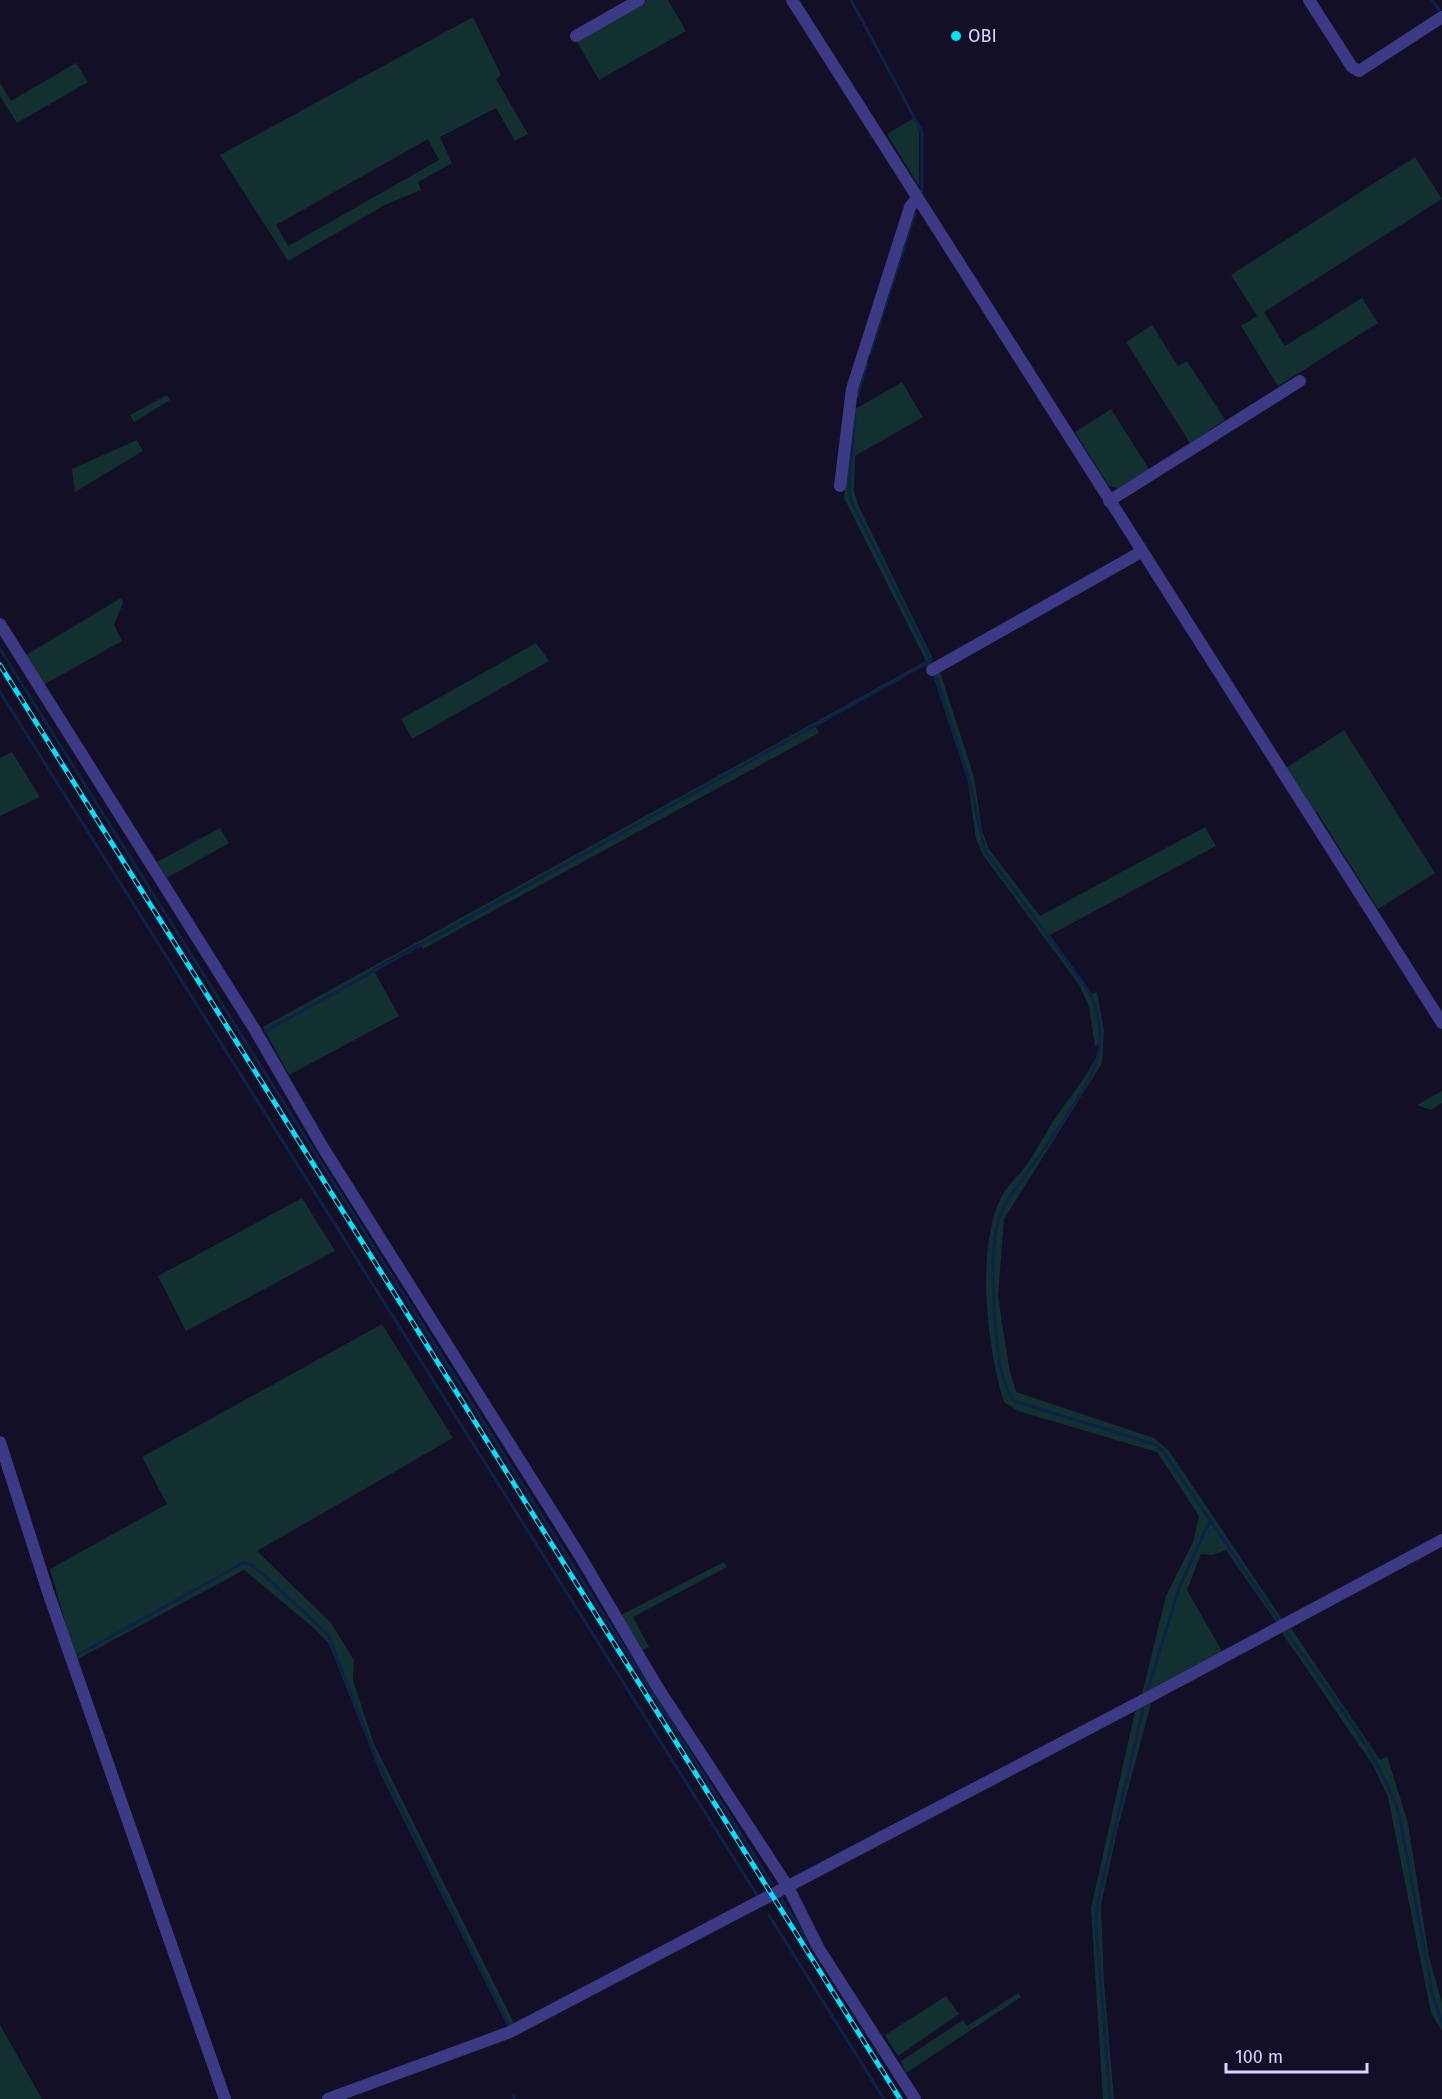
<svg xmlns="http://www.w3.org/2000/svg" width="1442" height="2099" font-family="'Fira Sans',sans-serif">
<rect width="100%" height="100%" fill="#130f26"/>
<g fill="#12302f" fill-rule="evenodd">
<path d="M646,0h22l18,31 -87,49 -23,-40z"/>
<path d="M473,17l28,58 -5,4 32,55 -13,7 -19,-33 -56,29 12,26 -34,19 3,8 -36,15 -97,56 -68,-106zM428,139l11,21 -151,86 -12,-21z"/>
<path d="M76,63l12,19 -71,41 -17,-27v-13l11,18z"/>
<path d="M914,118l5,13v55l-32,-52z"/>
<path d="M1415,157l27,42 -178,113 21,34 77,-48 16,25 -100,63 -37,-60 16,-10 -26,-41z"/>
<path d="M1152,325l26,41 9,-5 38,59 -35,23 -64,-101z"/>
<path d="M902,382l21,35 -68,39 -1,36 5,15 74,152 -3,3 2,4 -3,2 -3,-4 -111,62 4,7 -396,216 -3,-6 -47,26 26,47 -110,59 -26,-48 663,-366 -82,-163 8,-87z"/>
<path d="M167,395l3,5 -36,22 -4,-7z"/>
<path d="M1111,409l38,60 -30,19 -10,-2 -34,-54z"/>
<path d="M137,440l6,11 -68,41 -3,-23z"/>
<path d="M121,598l2,5 -9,22 8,16 -77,43 -19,-29z"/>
<path d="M536,643l13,18 -137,78 -11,-20z"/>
<path d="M940,672l34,105 8,53 7,19 51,67 165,-89 11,19 -166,89 42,59 5,-2 7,38 -2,33 -98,156 -6,77 11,72 7,24 138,46 15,13 113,168 -6,3 -50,-72 -14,5 -11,-1 -14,36 35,61 -80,43 24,-98 27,-54 6,-26 -42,-64 -139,-41 -14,-9c-17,-55 -29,-154 -2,-206 6,-12 18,-21 25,-32 11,-15 19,-32 29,-47 12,-18 42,-53 45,-74l-6,3 -6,-39 -9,-21 -97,-131 -7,-16 -8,-57 -35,-107z"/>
<path d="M1344,730l91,143 -57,36 -61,-97 -4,2 -29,-45z"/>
<path d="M12,752l28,45 -40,19v-58z"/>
<path d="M220,828l9,15 -62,35 -10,-16z"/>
<path d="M1442,1091v12l-11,7 -14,-5z"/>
<path d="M302,1198l33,53 -149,80 -28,-55z"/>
<path d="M382,1324l71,114 -196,113 74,72 23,37 -1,20 21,64 140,279 -6,4 -127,-252 -52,-131 -13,-14 -72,-60 -168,90 -26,-91 117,-65 -25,-47z"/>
<path d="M724,1562l3,5 -94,50 16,30 -6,3 -22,-35z"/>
<path d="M1291,1628l89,132 7,-4 21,67 21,134 13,46v28l-11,-18 -43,-216 -15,-32 -91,-132z"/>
<path d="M1151,1703l-33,124 -17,78 3,78 10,116h-11l-12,-191 44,-196z"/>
<path d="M1018,1993l3,4 -115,76 -5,-12 62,-41 4,6z"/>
<path d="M946,1996l13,18 -61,42 -13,-21z"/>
<path d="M0,2025l42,74h-42z"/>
</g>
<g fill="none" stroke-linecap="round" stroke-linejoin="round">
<g stroke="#0c2248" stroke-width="3">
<path d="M851,0l71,132v59"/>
<path d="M1432,0l7,10"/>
<path d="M870,354l45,-141"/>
<path d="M857,397l10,-33"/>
<path d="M855,416l-6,75 3,12 79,157"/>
<path d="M0,649l772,1235"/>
<path d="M935,674l35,109 15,68 103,139c11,20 15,47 9,70 -8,28 -54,90 -72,116 -10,14 -20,25 -26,42 -9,27 -6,76 -4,104 3,26 3,57 19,79l140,43 8,6 117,171"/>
<path d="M0,692l757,1203"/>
<path d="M266,1031l665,-370"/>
<path d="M1288,1634c39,57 89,114 111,180l34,182 9,27"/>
<path d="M78,1655l165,-92 8,2 14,11 63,59 49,126 131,263"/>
<path d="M1148,1689l31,-101 31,-68"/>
<path d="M782,1900l30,47"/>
<path d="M769,1915l115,184"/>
<path d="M514,2096v3"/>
<path d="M1110,2099l-14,-173 1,-21 46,-196"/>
</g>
<g stroke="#3d3a85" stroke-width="12">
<path d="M792,0l650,1023"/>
<path d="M1309,0l43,67 7,4 83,-54"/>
<path d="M576,36l63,-36"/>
<path d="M840,486l12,-97 58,-182 7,-9"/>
<path d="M1109,501l191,-120"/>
<path d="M0,624l255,406 67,116 258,410 78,132 130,199 31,62 96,150"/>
<path d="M932,670l209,-118"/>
<path d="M0,1442l48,150 177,507"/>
<path d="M328,2099l182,-67 639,-335 293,-157"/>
</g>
<defs>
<path id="rail" d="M0,665l900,1434"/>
</defs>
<use href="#rail" stroke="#00e5ff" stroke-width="5"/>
<use href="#rail" stroke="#130f26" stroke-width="3" stroke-dasharray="9" stroke-linecap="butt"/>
</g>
<circle fill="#00e5ff" stroke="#130f26" stroke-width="2" cx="956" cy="36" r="6"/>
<g text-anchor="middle" stroke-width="4.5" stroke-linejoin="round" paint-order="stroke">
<g font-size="18" fill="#d9d4ff" stroke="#130f26" text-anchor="start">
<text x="968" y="42">OBI</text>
</g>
</g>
<path d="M1226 2063v9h141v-9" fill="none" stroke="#d9d4ff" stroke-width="3"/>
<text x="1235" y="2063" font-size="18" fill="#d9d4ff" stroke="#130f26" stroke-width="4.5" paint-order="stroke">100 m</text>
</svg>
